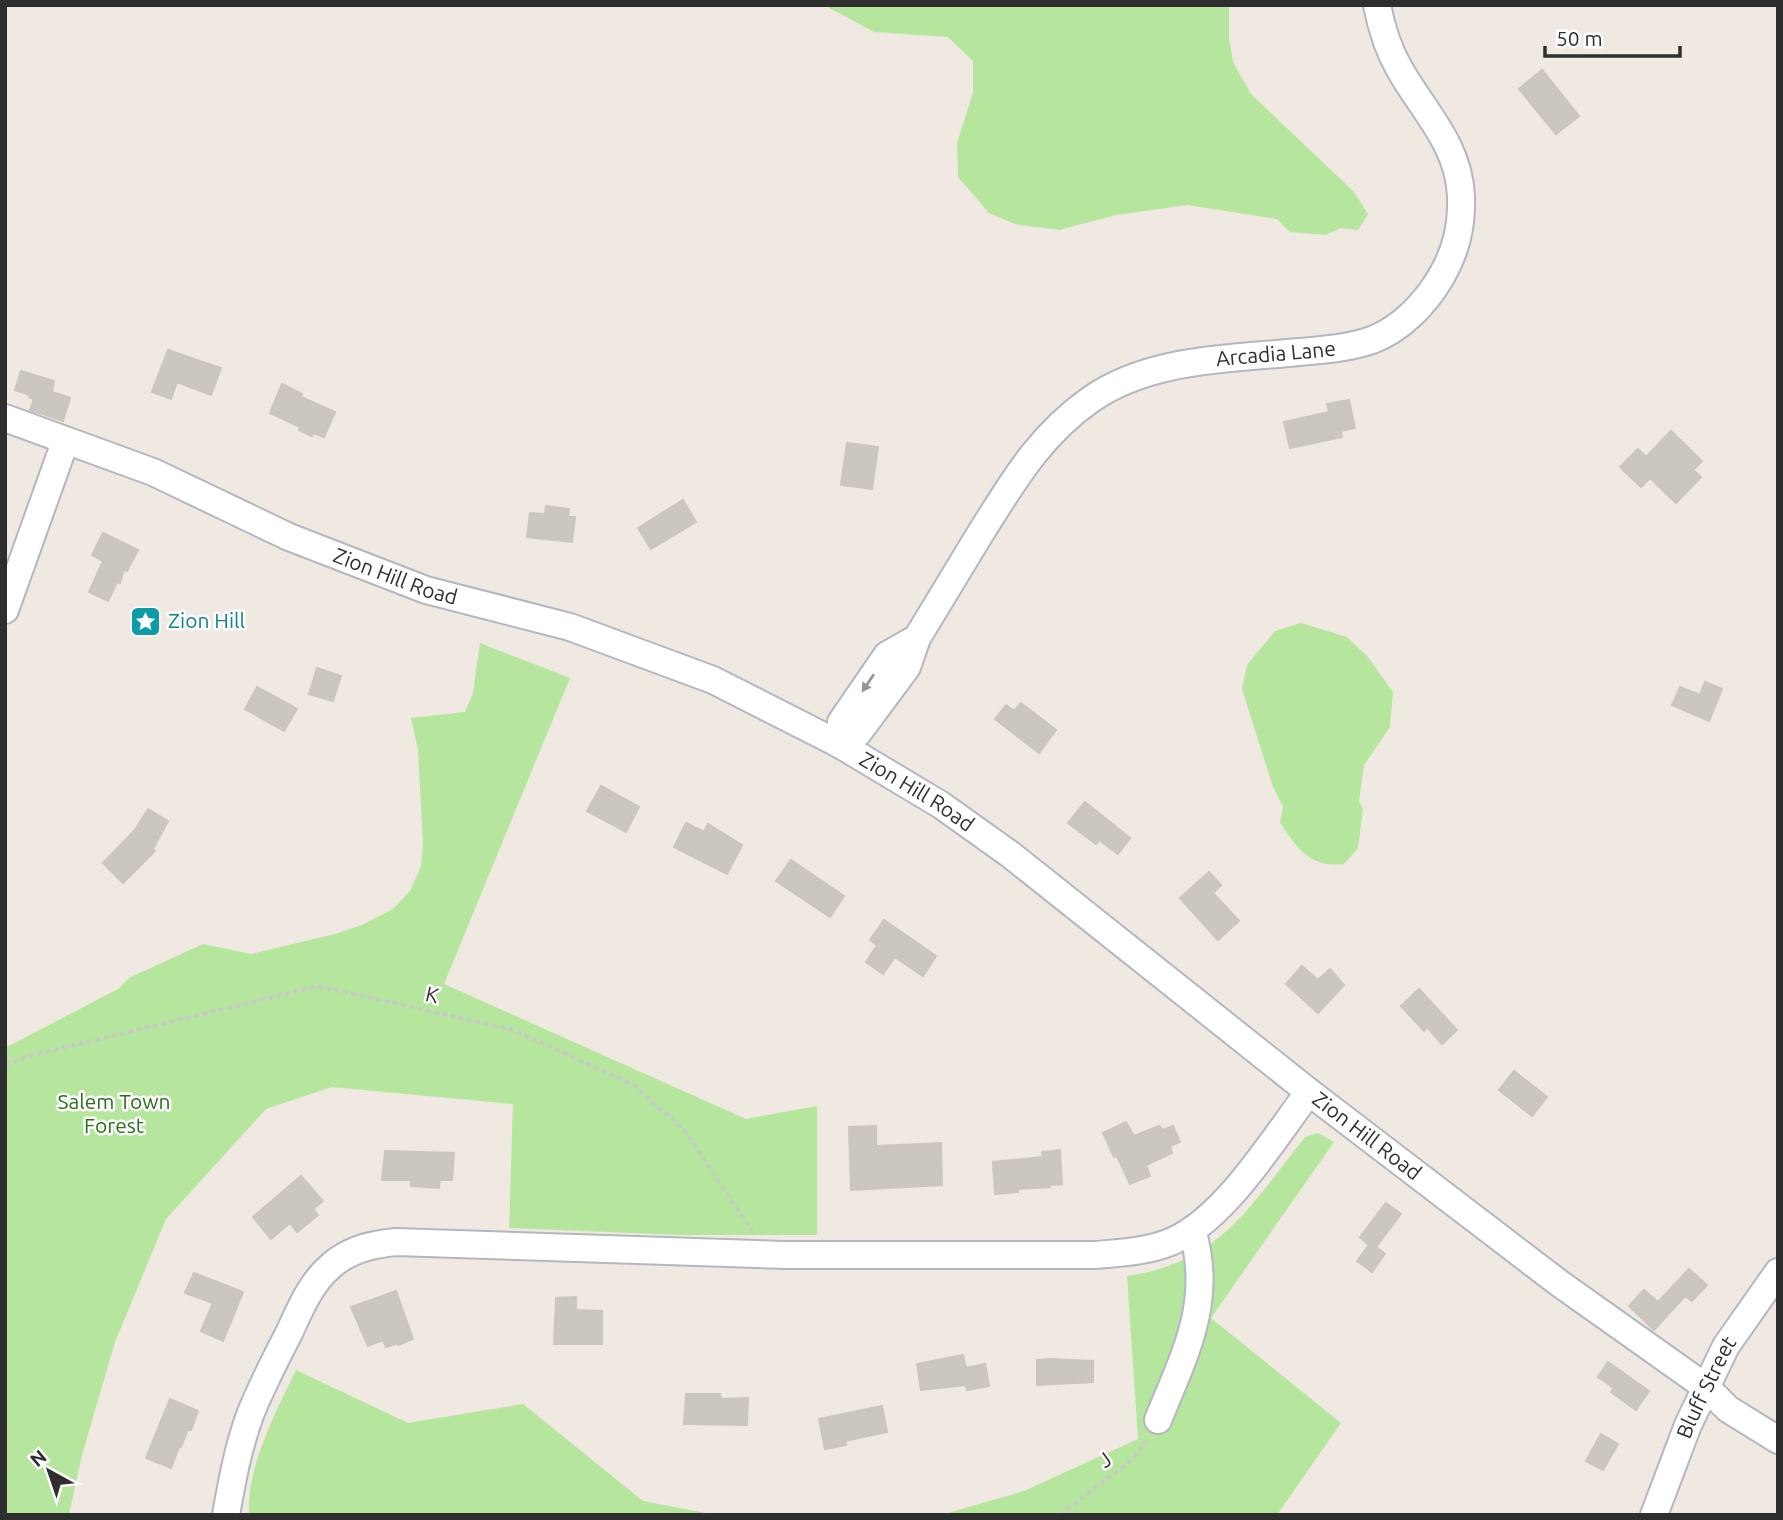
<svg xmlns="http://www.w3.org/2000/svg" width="1783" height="1520" font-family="Ubuntu,sans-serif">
<rect width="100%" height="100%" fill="#efe9e1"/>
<g fill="#b6e59e">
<path d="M824,5h405v33l4,24 18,32 103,98 14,22 -10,16 -18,-2 -14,7 -36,-3 -13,-13 -89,-14 -72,10 -57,15 -44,-6 -26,-11 -31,-36 -1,-34 16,-50v-32l-25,-24 -74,-5z"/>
<path d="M1301,623l46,14 21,20 25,35 -3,35 -26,38 -5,36 4,8 -5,39 -14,16c-35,4 -47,-16 -64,-42l3,-15 -10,-20 -31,-98 5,-24 28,-34z"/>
<path d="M480,643l90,35 -126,306 302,135 71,-13v129h-136l-172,-7 4,-124 -181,-17 -66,22 -100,110 -51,123 -33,113 -13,60h-64v-467l113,-59 11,-11 74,-34 48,10 84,-20 27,-9 31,-16 17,-18 11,-25 2,-22 -5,-94 -7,-32 54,-6 8,-19z"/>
<path d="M1318,1133l16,9 -123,176 130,105 -64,92h-336l83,-24 114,-52 -11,-163c93,-13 124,-71 178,-139z"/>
<path d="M296,1370l112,53 115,-19 120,97 73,14h-467c-3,-48 27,-103 47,-145z"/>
</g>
<g fill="#cbc7bf" stroke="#cbc5ba" stroke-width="2">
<path d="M1542,70l37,46 -23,18 -37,-45z"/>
<path d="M168,350l53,18 -10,27 -34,-13 -6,17 -19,-7z"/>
<path d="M21,371l33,10 -2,11 18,6 -7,23 -33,-11 4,-11 -5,-2 1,-2 -15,-5z"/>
<path d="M282,384l20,10 -1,3 34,15 -11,25 -11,-4 -1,3 -13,-6 1,-3 -30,-14z"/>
<path d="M1349,400l6,28 -14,3 1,6 -52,11 -6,-26 45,-10 -2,-8z"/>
<path d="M1671,431l31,30 -9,9 8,7 -25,26 -26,-25 -9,9 -21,-20 18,-18 8,8z"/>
<path d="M847,443l31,4 -6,42 -31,-4z"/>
<path d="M683,500l13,22 -45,27 -13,-21z"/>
<path d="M546,506l23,3 -1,8h7l-3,25 -45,-5 3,-24 15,1z"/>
<path d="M103,533l35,17 -11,21 -3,-2 -4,14 -3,-1 -9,19 -19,-9 14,-31 -11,-6z"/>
<path d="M317,668l24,8 -8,25 -24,-7z"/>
<path d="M1705,682l17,7 -13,32 -37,-16 8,-18 20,8z"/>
<path d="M257,687l40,22 -13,22 -39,-22z"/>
<path d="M1021,703l35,27 -17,23 -44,-34 11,-14 8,6z"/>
<path d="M601,786l38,21 -13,25 -39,-21z"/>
<path d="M1085,802l45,36 -12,16 -19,-14 -3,4 -28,-21z"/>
<path d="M148,809l20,12 -15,28 2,2 -32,32 -20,-20 32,-33z"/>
<path d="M686,823l18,9 4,-8 34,21 -15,29 -53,-27z"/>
<path d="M791,860l53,36 -14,21 -54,-36z"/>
<path d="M1209,872l12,13 -8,8 26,28 -21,19 -38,-42z"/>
<path d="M884,920l52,36 -13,20 -28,-19 -12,17 -17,-12 11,-17 -7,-5z"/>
<path d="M1302,966l16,14 12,-11 14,16 -26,28 -32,-29z"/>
<path d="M1419,989l38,41 -15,14 -15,-17 -3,4 -23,-25z"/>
<path d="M1514,1071l33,26 -15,19 -33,-26z"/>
<path d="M1126,1122l8,14 25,-10 4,4 10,-4 7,16 -10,4 2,7 -26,12 4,11 -20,8 -13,-28 -3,1 -11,-24z"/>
<path d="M876,1126v20l65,-3 1,42 -91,5 -2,-63z"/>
<path d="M1060,1150l2,34 -12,1v2l-32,2v3l-23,2 -2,-32 50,-5 -1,-5z"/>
<path d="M385,1151l69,2 -2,27h-12l-1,8 -28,-2v-6h-29z"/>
<path d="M301,1176l22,25 -10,8 5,6 -21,17 -7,-9 -19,16 -18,-22z"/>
<path d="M1386,1203l15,11 -25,33 9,7 -13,18 -15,-11 12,-16 -9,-8z"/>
<path d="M1689,1269l18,16 -15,16 -7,-5 -31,34 -25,-24 15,-16 14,12z"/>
<path d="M194,1273l49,19 -20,49 -22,-10 12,-28 -28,-10z"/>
<path d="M396,1291l17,48 -15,6v-2l-12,4 -3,-7 -15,6 -17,-39z"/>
<path d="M576,1297v13l26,1v33h-48l2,-46z"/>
<path d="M963,1355l3,13 19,-4 4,22 -22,4 -1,-5 -45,5 -4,-26z"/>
<path d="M1050,1359l43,2v21l-56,3v-25z"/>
<path d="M1608,1362l41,29 -13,19 -25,-18 3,-4 -16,-11z"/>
<path d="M686,1394h34l1,5 27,-1 -1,27 -63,-1z"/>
<path d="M170,1399l28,12 -7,19 -3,-1 -7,18h-2l-8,21 -25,-10z"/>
<path d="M882,1406l5,26 -42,9 1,4 -21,4 -6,-30z"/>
<path d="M1601,1434l17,10 -15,26 -17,-9z"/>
</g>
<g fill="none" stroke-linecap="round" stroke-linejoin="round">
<defs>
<g id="minor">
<path id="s1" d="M5,418l148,54 136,65 137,53 144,37 143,53 126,64 102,61 70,50 298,237 250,191 148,105 21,21 50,31"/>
<path d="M5,610l60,-168"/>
<path id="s2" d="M839,744l19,-11 49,-66 10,-29c21,-35 42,-69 63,-104 33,-52 58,-97 110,-134 59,-42 140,-41 209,-48 24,-2 50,-4 73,-12 29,-11 53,-36 69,-63 15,-26 21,-50 20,-81 -2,-51 -37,-84 -61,-126 -11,-19 -19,-44 -23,-65"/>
<path d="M839,744l2,-22 46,-67 30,-17"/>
<path d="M1158,1420c26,-64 56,-119 34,-190"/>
<path d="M226,1515c6,-34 12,-67 24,-100 11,-28 25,-55 39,-82 11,-24 22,-51 43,-68 18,-16 41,-21 64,-23l389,13h310c24,-2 47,-3 70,-11 57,-19 108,-105 144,-152"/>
<path id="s3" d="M1654,1515l34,-90 38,-79 52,-74"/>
</g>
</defs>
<use href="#minor" stroke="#b4b7c1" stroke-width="30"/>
<g stroke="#c9c9c9" stroke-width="3.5" stroke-dasharray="5 3.5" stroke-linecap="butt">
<path d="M5,1065l21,-8 292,-71 196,44 118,54 54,48 66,99"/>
<path d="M1060,1515l74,-57 14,-19"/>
</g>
<use href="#minor" stroke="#fff" stroke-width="26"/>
</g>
<defs><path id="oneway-solid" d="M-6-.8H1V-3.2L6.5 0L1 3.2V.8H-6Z" transform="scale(1.75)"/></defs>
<use fill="#969696" href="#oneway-solid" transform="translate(868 683) rotate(124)"/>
<defs>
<symbol id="sight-square" viewBox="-11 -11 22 22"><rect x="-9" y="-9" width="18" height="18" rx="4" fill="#0f9aa8" stroke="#fff"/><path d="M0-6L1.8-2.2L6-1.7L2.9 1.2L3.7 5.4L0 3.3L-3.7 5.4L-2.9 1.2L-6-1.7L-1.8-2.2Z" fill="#fff"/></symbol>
</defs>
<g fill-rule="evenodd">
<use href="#sight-square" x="128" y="604" width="35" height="35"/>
</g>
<g text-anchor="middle" stroke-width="5" stroke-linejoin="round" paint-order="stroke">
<g font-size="21" fill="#2e2e2e" stroke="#fff">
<text dy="7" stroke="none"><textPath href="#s2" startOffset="625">Arcadia Lane</textPath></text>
<text dy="7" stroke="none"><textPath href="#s1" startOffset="422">Zion Hill Road</textPath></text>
<text dy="7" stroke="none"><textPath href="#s1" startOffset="989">Zion Hill Road</textPath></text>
<text transform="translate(432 995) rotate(13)" y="7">K</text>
<text dy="7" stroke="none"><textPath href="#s1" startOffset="1556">Zion Hill Road</textPath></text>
<text dy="7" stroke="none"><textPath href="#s3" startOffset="138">Bluff Street</textPath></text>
<text transform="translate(1105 1460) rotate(-36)" y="7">J</text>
</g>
<g font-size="21" fill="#0d838f" stroke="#fff" text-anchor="start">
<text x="168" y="628">Zion Hill</text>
</g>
<g font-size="21" fill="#2c6e1b" stroke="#fff">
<text x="114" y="1109">Salem Town<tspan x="114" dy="24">Forest</tspan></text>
</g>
</g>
<rect width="1783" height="1520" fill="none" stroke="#2e2e2e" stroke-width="14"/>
<g transform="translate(49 1471) rotate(320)" stroke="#ffffff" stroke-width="5" paint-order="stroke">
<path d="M0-5L12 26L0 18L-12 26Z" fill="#2e2e2e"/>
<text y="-10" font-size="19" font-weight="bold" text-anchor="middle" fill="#2e2e2e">N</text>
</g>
<path d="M1545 46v10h135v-10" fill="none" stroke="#2e2e2e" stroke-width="3.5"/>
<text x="1556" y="46" font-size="21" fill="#2e2e2e" stroke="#ffffff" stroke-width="5" paint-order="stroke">50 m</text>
</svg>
